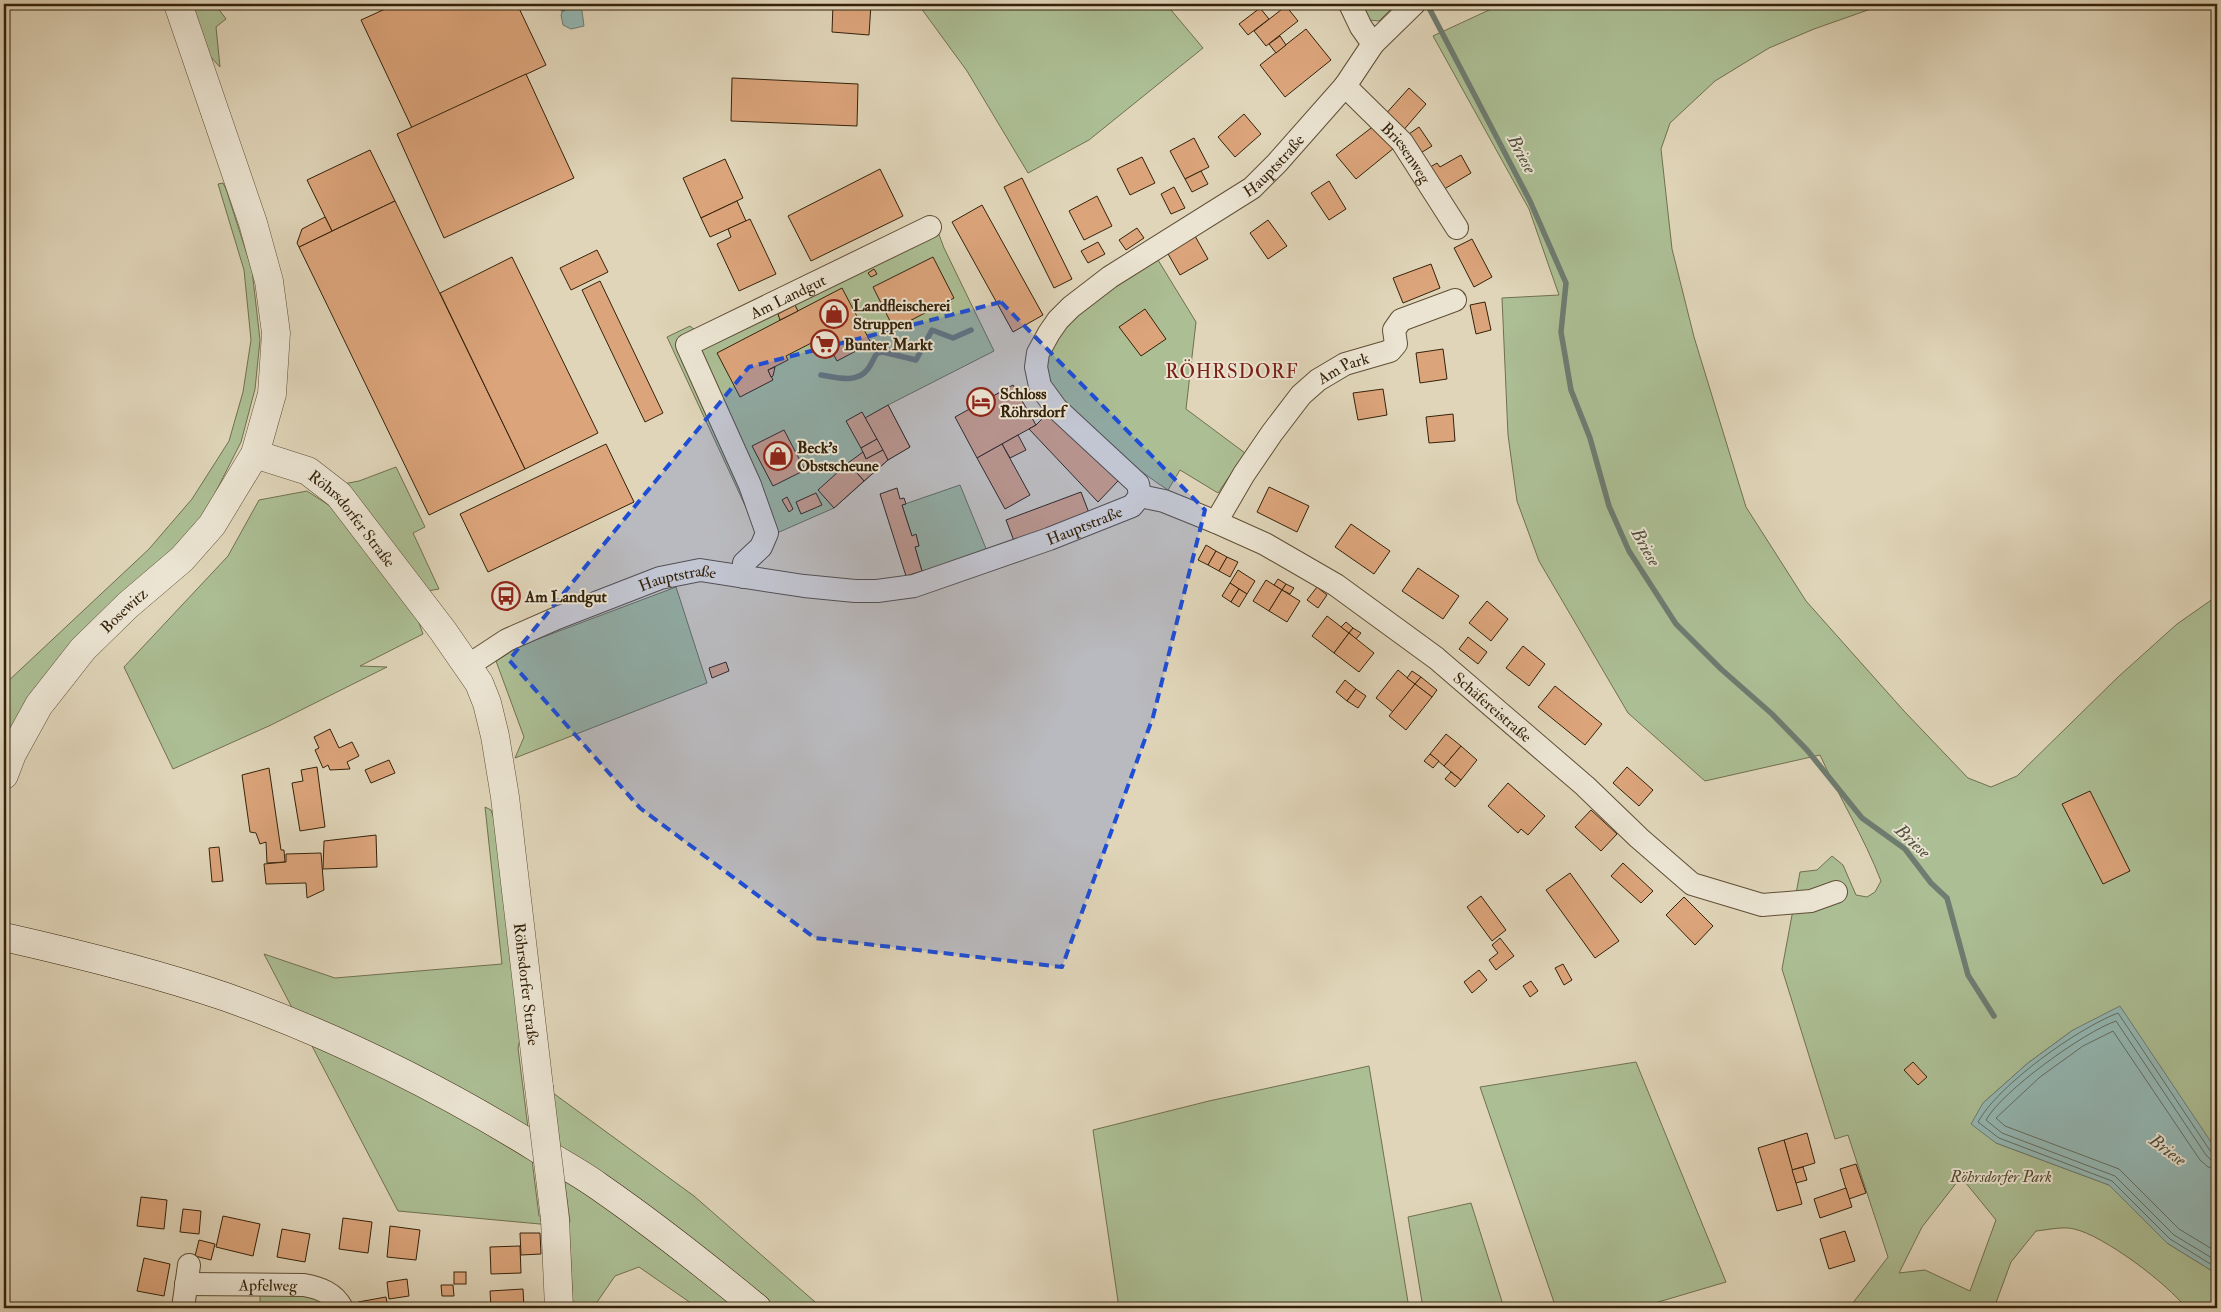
<svg xmlns="http://www.w3.org/2000/svg" width="2221" height="1312" font-family="'IM FELL Double Pica',serif">
<rect width="100%" height="100%" fill="#e0d5b9"/>
<filter id="stains"><feTurbulence type="fractalNoise" baseFrequency=".004" numOctaves="4"/><feColorMatrix values="0 0 0 0 .2 0 0 0 0 .09 0 0 0 0 .02 0 0 0 .5 -.17"/></filter>
<radialGradient id="worn" r=".72"><stop offset=".6" stop-color="#630" stop-opacity="0"/><stop offset="1" stop-color="#630" stop-opacity=".3"/></radialGradient>
<g fill="#acbe94" stroke="#70704f" fill-rule="evenodd">
<path d="M187,4h28l11,15 -10,8 4,40 -12,-13z"/>
<path d="M918,4h248l37,44 -114,92 -61,33 -61,-102z"/>
<path d="M1358,4h38l-17,17 -10,-1z"/>
<path d="M1502,4h383l-71,25 -45,19 -54,33 -45,42 -9,26 11,100 22,88 52,170 60,94 98,110 64,67 23,9 26,-11 101,-99 59,-53 40,-28v555l-144,-121 -45,33 -45,40 13,40 113,42 58,58 50,31v34h-31c-18,-24 -83,-73 -112,-79 -11,-3 -27,1 -38,2l-25,31 -17,46h-145l39,-51 -40,-122 -13,4 -53,-170 18,-97 17,-2 15,-14 11,9 13,30 11,2 8,-5 6,-11c-17,-44 -42,-84 -61,-126l-115,26 -77,-68 -89,-152 -22,-60 -9,-66 -6,-137 57,-3 -30,-86 -96,-173zM1961,1177l35,43 -26,71 -45,-21 -26,3 23,-46z"/>
<path d="M223,183l3,6 26,81 8,70 -5,49 -14,53 -34,67 -33,41 -170,192 1,-58 144,-135 43,-50 37,-58 14,-49 8,-52 -7,-70 -26,-86z"/>
<path d="M932,216l12,32 50,103 -106,54 22,42 -22,13 -54,48 -73,32 -94,-203 23,-11 6,5z"/>
<path d="M1158,260l38,62 -10,87 59,44 -27,40 -38,-23 -12,20c-33,-21 -63,-48 -91,-75 -9,-9 -20,-17 -25,-29 -4,-9 -7,-23 -3,-33 16,-38 74,-74 109,-93z"/>
<path d="M396,467l29,60 -12,6 26,56 -12,2 -89,-106 21,-4z"/>
<path d="M960,485l27,66 -65,20 -7,-24 4,-1 -3,-11 -4,1 -10,-31z"/>
<path d="M307,491l23,15 27,31 61,83 5,14 -63,32 27,1 -116,58 -98,44 -49,-102 104,-111 31,-56z"/>
<path d="M676,587l31,96 -192,75 9,-21 -28,-76 26,-16z"/>
<path d="M485,807l6,3 7,21 23,203 -3,14 21,168 31,6 -17,-129 141,103 128,112h-124l-59,-41 -24,9 -22,32h-20l-4,-79 -29,-5 -142,-13 -134,-257 71,24 167,-14z"/>
<path d="M1636,1062l90,220 -88,26h-82l-76,-221z"/>
<path d="M1369,1066l40,242h-290l-26,-178 116,-29z"/>
<path d="M1471,1203l33,105h-81l-15,-91z"/>
<path d="M260,1292h44l28,16h-72z"/>
</g>
<g fill="#94b8b5" stroke="#6e7c71">
<path d="M575,4l7,7 2,15 -13,3 -8,-4 -2,-10 3,-9z"/>
<path d="M2120,1006l97,145v123l-50,-31 -58,-58 -113,-42 -25,-19 12,-21 45,-40 45,-33z"/>
</g>
<g fill="none" stroke-linecap="round" stroke-linejoin="round">
<g stroke="#646d60" stroke-width="1">
<path d="M2217,1154l-6,-2 -93,-139c-40,15 -120,72 -140,109l21,16 113,43 58,58 47,29"/>
<path d="M2217,1161l-6,-1 -5,-5 -90,-134c-32,11 -114,70 -130,99l16,13 113,43 59,59 43,26"/>
<path d="M2217,1168l-9,-1 -8,-7 -87,-129 -30,15 -43,31 -44,41 9,8 114,43 60,60 38,23"/>
</g>
<g stroke="#6e7c71" stroke-width="5.5">
<path d="M560,4l3,5"/>
<path d="M1427,4l103,197 36,82 -5,49 10,58 19,48 19,68 20,45 47,73 45,45 51,45 35,36 55,68 43,31 26,34 16,15 21,77 26,41"/>
<path d="M821,375c14,2 35,9 46,-5 4,-4 6,-11 10,-17l6,-1 33,8 16,-30 21,8 18,-8"/>
</g>
</g>
<g fill="#dca47b" stroke="#34220a">
<path d="M396,4h121l29,61 -134,63 -51,-108z"/>
<path d="M833,4h38l-2,31 -37,-3z"/>
<path d="M1286,6l12,15 -32,25 -12,-15z"/>
<path d="M1260,8l9,11 -21,16 -9,-11z"/>
<path d="M1306,29l25,31 -46,37 -25,-32z"/>
<path d="M1280,36l6,9 -10,8 -7,-9z"/>
<path d="M526,74l48,104 -130,60 -47,-104z"/>
<path d="M732,78l126,6 -1,42 -126,-5z"/>
<path d="M1409,88l17,16 -25,29 -18,-16z"/>
<path d="M1244,114l17,20 -26,23 -17,-20z"/>
<path d="M1375,125l19,23 -38,31 -20,-24z"/>
<path d="M1419,127l13,19 -13,8 -13,-18z"/>
<path d="M1194,138l15,29 -24,12 -15,-28z"/>
<path d="M370,150l25,51 -63,30 -25,-51z"/>
<path d="M1461,155l10,18 -30,18 -14,-22 10,-6 3,4z"/>
<path d="M1142,157l13,26 -25,12 -13,-26z"/>
<path d="M725,159l18,39 -42,20 -18,-40z"/>
<path d="M880,169l23,47 -92,45 -23,-45z"/>
<path d="M1201,171l7,13 -16,8 -7,-13z"/>
<path d="M1022,178l50,101 -18,9 -50,-101z"/>
<path d="M1329,181l17,28 -17,11 -18,-27z"/>
<path d="M1174,187l11,21 -14,6 -10,-20z"/>
<path d="M1097,196l15,30 -28,14 -15,-29z"/>
<path d="M395,201l130,268 -96,46 -130,-268z"/>
<path d="M737,201l9,20 -36,16 -9,-19z"/>
<path d="M982,205l61,110 -30,17 -61,-110z"/>
<path d="M325,217l7,14 -33,16 -2,-4 5,-14z"/>
<path d="M750,219l26,55 -37,17 -22,-47 14,-7 -3,-8z"/>
<path d="M1268,220l19,26 -19,13 -18,-26z"/>
<path d="M1137,228l7,10 -18,12 -7,-10z"/>
<path d="M1195,236l13,23 -28,16 -13,-23z"/>
<path d="M1472,239l20,38 -18,10 -20,-39z"/>
<path d="M1098,242l7,12 -17,9 -7,-12z"/>
<path d="M597,250l11,22 -37,18 -11,-22z"/>
<path d="M512,257l86,176 -73,36 -85,-176z"/>
<path d="M933,257l21,41 -60,31 -21,-42z"/>
<path d="M1431,264l9,24 -37,15 -10,-25z"/>
<path d="M874,269l3,5 -6,3 -3,-4z"/>
<path d="M600,281l63,132 -18,9 -63,-132z"/>
<path d="M842,288l29,55 -34,18 -11,-21 -5,3 -2,-4 -33,17 2,4 -20,10 5,10 -33,17 -23,-44z"/>
<path d="M1485,302l6,28 -15,4 -6,-29z"/>
<path d="M795,305l3,6 -18,9 -2,-6z"/>
<path d="M1145,309l21,30 -25,17 -22,-29z"/>
<path d="M1443,349l4,30 -27,4 -4,-30z"/>
<path d="M775,367l-2,9 -2,1 -3,-7z"/>
<path d="M1013,385l23,40 -59,33 -22,-41z"/>
<path d="M1383,389l4,26 -29,5 -5,-27z"/>
<path d="M888,405l22,42 -22,13 -23,-42z"/>
<path d="M1051,410l67,71 -20,21 -69,-73 7,-4z"/>
<path d="M862,412l15,27 -16,9 -15,-27z"/>
<path d="M1453,414l2,27 -26,2 -3,-26z"/>
<path d="M784,430l21,40 -32,16 -21,-40z"/>
<path d="M1018,435l8,15 -16,8 -8,-14z"/>
<path d="M877,439l6,11 -17,9 -5,-11z"/>
<path d="M606,444l28,58 -146,70 -28,-58z"/>
<path d="M1002,444l28,51 -25,14 -28,-51z"/>
<path d="M883,450l5,10 -24,21 -16,-18 15,-11 3,7z"/>
<path d="M848,463l16,18 -30,27 -16,-18z"/>
<path d="M1269,487l40,19 -12,26 -40,-20z"/>
<path d="M897,488l3,11 4,-1 2,6 -4,1 10,31 4,-2 3,12 -4,1 7,24 -16,5 -26,-82z"/>
<path d="M1081,492l8,21 -75,28 -8,-21z"/>
<path d="M816,493l6,12 -21,9 -5,-12z"/>
<path d="M787,497l6,12 -4,3 -7,-12z"/>
<path d="M1351,524l39,27 -16,23 -39,-27z"/>
<path d="M1206,545l10,6 -8,14 -10,-5z"/>
<path d="M1216,551l11,6 -8,14 -11,-6z"/>
<path d="M1227,557l11,5 -8,15 -11,-6z"/>
<path d="M1418,568l41,28 -16,23 -41,-28z"/>
<path d="M1238,570l17,11 -8,13 -17,-11z"/>
<path d="M1278,579l8,5 -4,6 -8,-5z"/>
<path d="M1266,580l16,10 -13,21 -16,-10z"/>
<path d="M1230,583l9,6 -8,13 -9,-6z"/>
<path d="M1286,584l8,4 -4,6 -8,-4z"/>
<path d="M1317,587l10,8 -9,13 -11,-8z"/>
<path d="M1239,589l8,5 -8,13 -8,-5z"/>
<path d="M1282,590l18,11 -13,21 -18,-11z"/>
<path d="M1487,601l21,18 -17,22 -22,-18z"/>
<path d="M1327,616l22,17 -15,20 -22,-17z"/>
<path d="M1346,622l7,6 -4,5 -8,-6z"/>
<path d="M1353,628l8,5 -5,6 -7,-6z"/>
<path d="M1349,633l25,20 -15,19 -25,-19z"/>
<path d="M1468,637l19,15 -9,12 -19,-15z"/>
<path d="M1523,646l22,18 -16,22 -23,-18z"/>
<path d="M726,662l3,9 -17,7 -3,-10z"/>
<path d="M1398,670l17,14 -22,28 -17,-14z"/>
<path d="M1412,671l9,6 -6,7 -8,-6z"/>
<path d="M1421,677l16,13 -5,7 -17,-13z"/>
<path d="M1345,680l11,9 -9,12 -11,-9z"/>
<path d="M1415,684l17,13 -26,33 -17,-14z"/>
<path d="M1555,686l47,38 -17,21 -47,-38z"/>
<path d="M1356,689l10,7 -8,12 -11,-7z"/>
<path d="M330,729l9,19 13,-6 7,14 -12,6 3,7 -20,1 -2,-5 -5,3 -8,-18 4,-2 -5,-11z"/>
<path d="M1446,734l15,12 -17,20 -14,-12z"/>
<path d="M1461,746l16,14 -16,20 -17,-14z"/>
<path d="M1430,754l9,7 -6,7 -9,-7z"/>
<path d="M389,760l6,13 -24,10 -6,-13z"/>
<path d="M317,767l8,60 -25,4 -8,-48 11,-2 -2,-11z"/>
<path d="M1627,767l26,23 -14,16 -26,-23z"/>
<path d="M269,768l12,82h3l1,12 -18,1 -1,-21 -6,2 -4,-11 -6,-1 -8,-57z"/>
<path d="M1451,772l10,8 -6,7 -10,-8z"/>
<path d="M1508,783l37,33 -17,19 -7,-6 -3,4 -30,-27z"/>
<path d="M2090,791l40,80 -27,13 -41,-80z"/>
<path d="M1591,810l26,24 -16,17 -26,-24z"/>
<path d="M376,835l1,32 -54,2 1,-28z"/>
<path d="M219,847l4,34 -11,1 -3,-34z"/>
<path d="M321,853l3,37 -17,8 -1,-15 -40,1 -2,-20 22,-2v-8z"/>
<path d="M1623,863l30,28 -12,12 -30,-27z"/>
<path d="M1570,873l49,68 -24,17 -49,-68z"/>
<path d="M1481,896l25,34 -14,11 -25,-34z"/>
<path d="M1684,897l29,29 -18,19 -29,-30z"/>
<path d="M1500,938l14,18 -18,14 -7,-10 9,-7 -6,-8z"/>
<path d="M1563,964l9,16 -8,5 -9,-17z"/>
<path d="M1479,970l8,10 -15,13 -8,-11z"/>
<path d="M1531,981l7,10 -8,6 -7,-11z"/>
<path d="M1913,1062l14,15 -9,8 -14,-15z"/>
<path d="M1807,1133l8,30 -23,7 -8,-30z"/>
<path d="M1784,1140l18,64 -25,7 -19,-63z"/>
<path d="M1856,1164l10,29 -17,6 -9,-30z"/>
<path d="M1803,1167l4,13 -11,3 -4,-13z"/>
<path d="M1846,1188l6,19 -32,11 -6,-19z"/>
<path d="M141,1197l26,3 -3,29 -27,-3z"/>
<path d="M183,1209l18,2 -2,23 -19,-2z"/>
<path d="M223,1216l37,8 -7,32 -37,-9z"/>
<path d="M343,1218l29,4 -4,31 -29,-4z"/>
<path d="M390,1226l30,4 -4,30 -29,-3z"/>
<path d="M282,1229l28,5 -5,28 -28,-5z"/>
<path d="M1845,1231l10,30 -26,8 -9,-30z"/>
<path d="M520,1233h20l1,21 -20,1z"/>
<path d="M199,1240l16,4 -4,16 -16,-4z"/>
<path d="M520,1246l1,27 -30,1 -1,-27z"/>
<path d="M144,1258l26,6 -6,32 -27,-5z"/>
<rect x="454" y="1272" width="12" height="12"/>
<path d="M407,1279l2,17 -20,3 -2,-17z"/>
<path d="M441,1285h12l1,11h-12z"/>
<path d="M523,1289l1,19h-33l-1,-17z"/>
<path d="M386,1297l2,11h-29l-1,-6z"/>
<path d="M123,1303l18,1 -1,4h-18z"/>
</g>
<g fill="none" stroke-linecap="round" stroke-linejoin="round">
<defs>
<g id="minor">
<path d="M1350,4l11,23 12,17"/>
<path id="s1" d="M1345,86l57,56 55,86"/>
<path id="s2" d="M1140,496l24,5 52,21 49,22 71,41 100,73 149,128 54,52 53,46 70,21 49,-4 25,-9"/>
<path id="s3" d="M1216,522l28,-48 28,-41 29,-38 17,-15 27,-16 45,-13 6,-7 -2,-14 7,-10 54,-20"/>
<path id="s4" d="M744,577v-14l17,-16 6,-14 -17,-48 -63,-140 243,-118"/>
<path id="s5" d="M469,665l38,-25 50,-22 103,-40 40,-8 104,16 51,5h22l37,-5 135,-47 83,-33 8,-10 -2,-12 -82,-76 -16,-22 -4,-19 2,-14 11,-20 9,-13 13,-13 39,-30 142,-89 25,-25 68,-77 28,-42 41,-40"/>
<path id="s6" d="M186,1284l118,1c16,3 30,8 38,23"/>
<path d="M183,1308l6,-43"/>
</g>
<g id="tertiary">
<path id="s7" d="M255,454l53,17 31,24 104,136 36,52 8,20 8,33 10,61 34,290"/>
<path id="s8" d="M4,775l8,-21 27,-49 44,-56 45,-44 54,-46 30,-34 43,-71 17,-60 4,-61 -7,-52 -16,-58 -75,-219"/>
<path d="M555,1219l4,89"/>
</g>
<path id="secondary" d="M4,937c75,17 149,35 222,60 109,39 216,92 314,153 19,12 40,23 58,36 55,38 108,80 159,122"/>
</defs>
<use href="#minor" stroke="#5f4f36" stroke-width="24"/>
<use href="#tertiary" stroke="#5f4f36" stroke-width="29"/>
<use href="#secondary" stroke="#34220a" stroke-width="29"/>
<use href="#minor" stroke="#ebe4d2" stroke-width="22"/>
<use href="#tertiary" stroke="#ebe4d2" stroke-width="28"/>
<use href="#secondary" stroke="#ebe4d2" stroke-width="28"/>
<defs>
<path id="tertiary-bridge" d="M539,1087l16,132"/>
</defs>
<use href="#tertiary-bridge" stroke="#5f4f36" stroke-width="29" stroke-linecap="butt"/>
<use href="#tertiary-bridge" stroke="#ebe4d2" stroke-width="28"/>
</g>
<path fill="#1d4ed8" fill-opacity="0.2" stroke="#1d4ed8" stroke-width="4" stroke-dasharray="10 6" stroke-linejoin="round" d="M1001,302l204,208 -52,207 -91,250 -247,-29 -175,-130 -131,-148 240,-293z"/>
<defs>
<symbol id="shop-ring" viewBox="-11 -11 22 22"><circle r="9.5" fill="#ebe4d2" stroke="#8f2418" stroke-width="1.5"/><path d="M-5-2.5h2.3a2.7 3.5 0 0 1 5.4 0H5L5.5 6h-11ZM-1.5-2.5h3a1.5 2.3 0 0 0-3 0Z" fill="#8f2418"/></symbol>
<symbol id="supermarket-ring" viewBox="-11 -11 22 22"><circle r="9.5" fill="#ebe4d2" stroke="#8f2418" stroke-width="1.5"/><path d="M-6-5.5h2.5l.6 2H6L4.5 2H-2.5L-4.4-4H-6ZM-1.5 3.2a1.3 1.3 0 1 0 .1 0ZM3 3.2a1.3 1.3 0 1 0 .1 0Z" fill="#8f2418"/></symbol>
<symbol id="hotel-ring" viewBox="-11 -11 22 22"><circle r="9.5" fill="#ebe4d2" stroke="#8f2418" stroke-width="1.5"/><path d="M-6-4.5h1.5V1H6V5H4.5V3h-9V5H-6ZM-4 0a1.8 1.8 0 1 1 3.6 0ZM.5 0V-2.5h3Q6-2.5 6 0Z" fill="#8f2418"/></symbol>
<symbol id="bus-ring" viewBox="-11 -11 22 22"><circle r="9.5" fill="#ebe4d2" stroke="#8f2418" stroke-width="1.5"/><path d="M-5-6H5V4H4V6H2V4H-2V6H-4V4H-5ZM-3.5-4V0h7V-4ZM-3.5 1.2v1.5H-2V1.2ZM2 1.2v1.5H3.5V1.2Z" fill="#8f2418"/></symbol>
</defs>
<g fill-rule="evenodd">
<use href="#shop-ring" x="818" y="298" width="32" height="32"/>
<use href="#supermarket-ring" x="809" y="328" width="32" height="32"/>
<use href="#hotel-ring" x="965" y="386" width="32" height="32"/>
<use href="#shop-ring" x="762" y="440" width="32" height="32"/>
<use href="#bus-ring" x="490" y="580" width="32" height="32"/>
</g>
<g text-anchor="middle" stroke-width="4" stroke-linejoin="round" paint-order="stroke">
<g font-size="16" fill="#34220a" stroke="#ebe4d2">
<text dy="6" stroke="none"><textPath href="#s1" startOffset="91">Briesenweg</textPath></text>
<text dy="6" stroke="none"><textPath href="#s5" startOffset="1202">Hauptstraße</textPath></text>
<text dy="6" stroke="none"><textPath href="#s4" startOffset="369">Am Landgut</textPath></text>
<text dy="6" stroke="none"><textPath href="#s3" startOffset="204">Am Park</textPath></text>
<text dy="6" stroke="none"><textPath href="#s7" startOffset="121">Röhrsdorfer Straße</textPath></text>
<text dy="6" stroke="none"><textPath href="#s5" startOffset="648">Hauptstraße</textPath></text>
<text dy="6" stroke="none"><textPath href="#s5" startOffset="228">Hauptstraße</textPath></text>
<text dy="6" stroke="none"><textPath href="#s8" startOffset="206">Bosewitz</textPath></text>
<text dy="6" stroke="none"><textPath href="#s2" startOffset="415">Schäfereistraße</textPath></text>
<text dy="6" stroke="none"><textPath href="#s7" startOffset="635">Röhrsdorfer Straße</textPath></text>
<text dy="6" stroke="none"><textPath href="#s6" startOffset="82">Apfelweg</textPath></text>
</g>
<g font-size="16" font-weight="bold" fill="#34220a" stroke="#ebe4d2" text-anchor="start">
<text x="853" y="311">Landfleischerei<tspan x="853" dy="18">Struppen</tspan></text>
<text x="844" y="350">Bunter Markt</text>
<text x="1000" y="399">Schloss<tspan x="1000" dy="18">Röhrsdorf</tspan></text>
<text x="797" y="453">Beck's<tspan x="797" dy="18">Obstscheune</tspan></text>
<text x="525" y="602">Am Landgut</text>
</g>
<g font-size="16" font-style="italic" fill="#52492c" stroke="#ebe4d2">
<text x="2001" y="1182">Röhrsdorfer Park</text>
</g>
<g font-size="18" font-style="italic" fill="#514f3d" stroke="#ebe4d2">
<text transform="translate(1522 154) rotate(62)" y="6">Briese</text>
<text transform="translate(1646 547) rotate(61)" y="6">Briese</text>
<text transform="translate(1913 841) rotate(43)" y="6">Briese</text>
<text transform="translate(2168 1150) rotate(37)" y="6">Briese</text>
</g>
<g font-size="19" letter-spacing="1" fill="#7a1f14" stroke="#ebe4d2">
<text x="1232" y="378">RÖHRSDORF</text>
</g>
</g>
<rect width="2221" height="1312" fill="none" stroke="#e0d5b9" stroke-width="20"/>
<rect x="5" y="5" width="2211" height="1302" fill="none" stroke="#34220a" stroke-width="2.5"/>
<rect x="10" y="10" width="2201" height="1292" fill="none" stroke="#34220a"/>
<rect width="100%" height="100%" filter="url(#stains)"/>
<rect width="100%" height="100%" fill="url(#worn)"/>
</svg>
